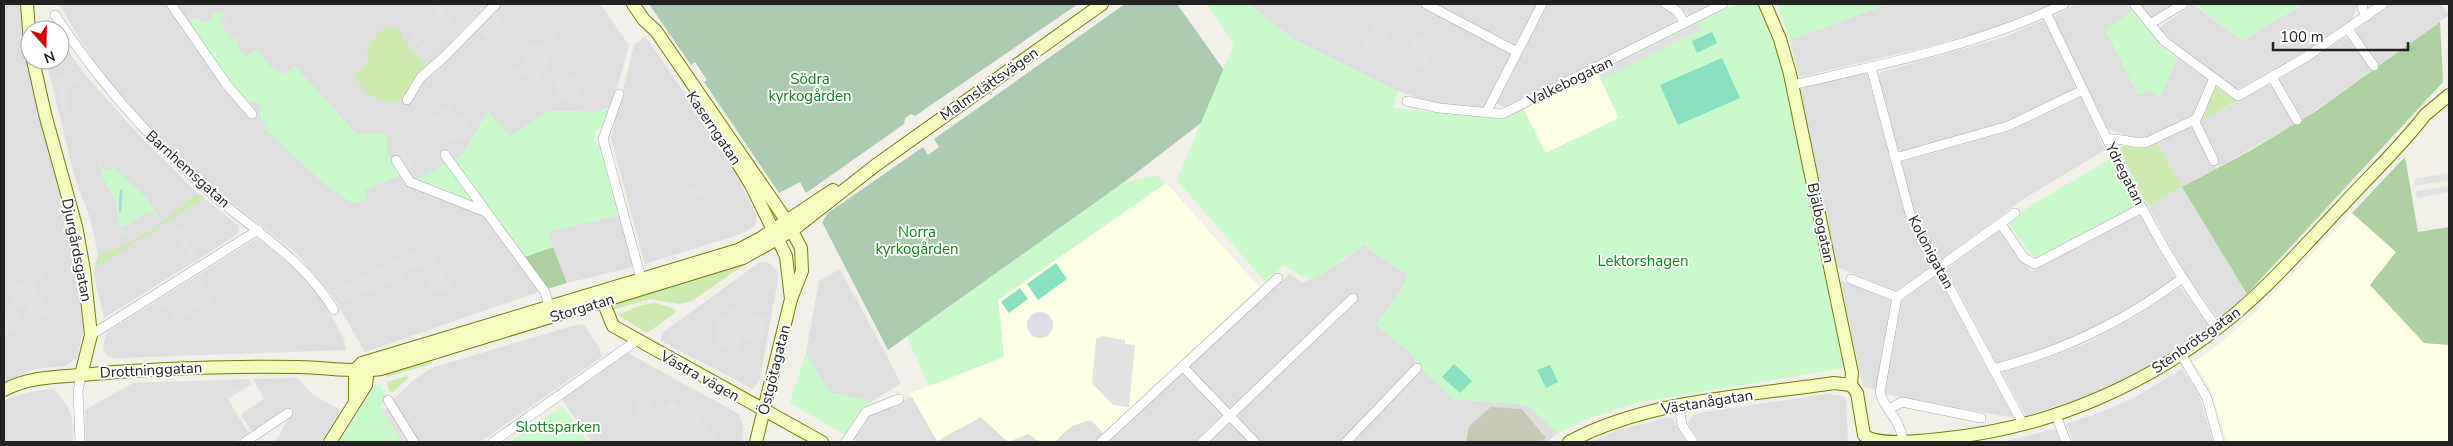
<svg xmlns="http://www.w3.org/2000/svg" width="2453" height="446" font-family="'Nunito Sans',sans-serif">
<rect width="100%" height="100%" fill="#f2efe9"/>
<g fill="#e0dfdf">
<path d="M4,4h18l6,61 40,159 8,40 7,67 -6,27 -12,8 -31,3 -30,14z"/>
<path d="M59,4h541l29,41 -17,61 -16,6 -46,-1 -40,26 -22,-25 -28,45 -45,24 73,28 59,80 -182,63 -31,-54 -39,-46 -88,-69 -57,-53 -52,-61z"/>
<path d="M1248,4h170l93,50 -27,54 -45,-3 -41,-14 -103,-51z"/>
<path d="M1435,4h102l-22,42z"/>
<path d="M1548,4h111l15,11 1,6 -4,5 -164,81 -7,-1 -4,-4z"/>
<path d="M1674,4h40l-24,12z"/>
<path d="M1888,4h166l-55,24 -80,21 -120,28 -9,-37z"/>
<path d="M2077,4h49l6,7 -26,19 32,65 10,-5 12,7 17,-39 31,22 -15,37 -51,23 -35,-11 -54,-113z"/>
<path d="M2140,4h36l-24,15z"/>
<path d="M2193,4l49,37 61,-37h54l-4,16 -51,33 -62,35h-6l-61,-46 -14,-14z"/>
<path d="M2390,4h51l8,11 -72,53 -22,-35 2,-5z"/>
<path d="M2044,20l33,68 -70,34 -104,30 -7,-4 -19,-71 4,-5 121,-34z"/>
<path d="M645,36l76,110 36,70 -3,11 -13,7 -96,30 -34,-126 23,-93z"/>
<path d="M2344,37l6,1 3,4 20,28 -73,51 -22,-38 1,-4z"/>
<path d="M60,39l26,37 52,58 57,57 44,35 -1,6 -4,5 -130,81 -11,-47 5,-17 -8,-36 -15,-40 -29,-118h14z"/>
<path d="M1867,73l39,144 26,48 -35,26 -60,-24 -37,-179z"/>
<path d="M2268,85h4l24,38 -77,44 -20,-41v-4z"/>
<path d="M2081,97l24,53 -80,48 -84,61 -27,-48 -13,-49 109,-31z"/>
<path d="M2189,127l6,2 21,40 -34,18 65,107 -29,25 -31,-43 -39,-70 34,-19 -26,-45z"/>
<path d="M620,215l13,52 -66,16 -20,-51z"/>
<path d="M2140,215l35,63 -43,28 -49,27 -52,20 -35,10 -49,-94 53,-39 31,42z"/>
<path d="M259,237l41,37 22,26 22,39 2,11 -229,8 -8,-1 -5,-5 -1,-7 4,-13z"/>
<path d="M1364,245l44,30 -8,17 -24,33 31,23 8,9v7l-75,78h-80l-25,-26 115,-110 -120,105 -42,-44 101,-93 14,9 40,-22z"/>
<path d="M760,262h8l11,11 -19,106 -7,10 -92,-48 1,-8z"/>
<path d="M840,269l61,114 -30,19 -42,-10 -23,-39 13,-72z"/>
<path d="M1937,275l51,96 26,47 -129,-24 17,-94z"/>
<path d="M1840,280l51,21 -15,88 -13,-2z"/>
<path d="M2180,287l29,38 -47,33 -41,23 -31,14 -64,21 -24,-44 32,-9 55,-21 50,-27z"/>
<path d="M579,324l6,2 14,22 3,9 -122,85h-62l-26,-42 23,-21 19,-12z"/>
<path d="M626,352l113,62 4,12 -1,16h-150l-31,-43z"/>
<path d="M2182,369l17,26 14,47h-140l-7,-18 38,-13 33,-15z"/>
<path d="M1422,370l32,29 74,6 30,28 -12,9h-193z"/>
<path d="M1184,372l41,44 -28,26h-89z"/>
<path d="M298,378l15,17 28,15 -20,32h-46l19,-32 -2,-3 -40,25 -11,-18 23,-15 -11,-20z"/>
<path d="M248,379l-23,15 24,40 -14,8h-149l-1,-32 48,-27z"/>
<path d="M47,389l8,1 13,17 4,12 1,23h-69v-42l23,-7z"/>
<path d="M1827,394l16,2 3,4 2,42h-149l-11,-19 5,-8 6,-2z"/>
<path d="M912,397l25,44 44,-24 27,25 20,-9 12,9h-182l-5,-3 10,-18 8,-7z"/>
<path d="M1667,418h5l14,24h-95l26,-12z"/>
<path d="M1091,420l13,14 -9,8h-41l18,-16z"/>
<path d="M1230,421l21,21h-43z"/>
<path d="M2055,429l5,13h-60l23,-5z"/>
</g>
<g fill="#ffffe5">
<path d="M1597,72l22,46 -74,35 -22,-45z"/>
<path d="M1166,183l93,104 -155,147 -13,-14 -19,6 -18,16h-14l-12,-8 -20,8 -27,-25 -44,24 -27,-48 94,-36 -6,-57z"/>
<path d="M2352,213l44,39 -25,33 53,58 25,2v97h-222l-16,-53 -17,-27 28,-20 37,-33z"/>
</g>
<path fill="#c7c7b4" d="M1491,407l31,2 24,29 -5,4h-75l3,-16z"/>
<g fill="#cdebb0">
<path d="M389,26l12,5 1,7 22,25c0,7 -4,11 -8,17 -5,7 -10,18 -18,21 -15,5 -42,-12 -43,-27l14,-12 -3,-14 15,-18z"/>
<path d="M2215,88h3l19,13 -38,21z"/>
<path d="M2156,142l26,45 -34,19 -29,-57 8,-5 16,4z"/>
<path d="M200,194l5,4 -110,70 4,-13c24,-8 46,-20 66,-35 12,-9 21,-21 35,-26z"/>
<path d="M751,260l-59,41 -13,3 -28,-5 -40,11 1,-6z"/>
<path d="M655,303l20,6 1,3 -29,21 -28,-17v-2l23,-9z"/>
<path d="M431,359l1,5 -45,13 -3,-4z"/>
<path d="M407,376l1,2 -15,14 -4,-1 -2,-9z"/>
</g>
<g fill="#add19e">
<path d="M2440,22l3,60 -196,212 -65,-107 66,-35 68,-41z"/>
<path d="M2405,157l13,75 31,-5v118l-25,-2 -54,-58 26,-33 -44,-39z"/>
<path d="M553,247l14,36 -20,6 -23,-32z"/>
</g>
<g fill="#aacbaf">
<path d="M649,4h429l-163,112 -4,-2 -6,4 -1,6 -98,69 -6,-11 -21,11 -75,-111 3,-2 -12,-18 -4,3z"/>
<path d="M1125,4h52l47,66 -23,53 -78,60 -235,167 -66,-128 6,-9 95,-66 5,8 11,-8 -5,-8z"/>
</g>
<g fill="#c8facc" fill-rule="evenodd">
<path d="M1207,4h41l47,36 103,51 -5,17 109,11 21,-11 23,45 73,-35 -22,-46 138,-68h22l23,55 64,309 -208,35 -44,14 -34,16 -30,-28 -74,-6 -39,-35v-7l-39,-32 24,-33 8,-17 -43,-30 -51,34 -13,-3 -17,-11 -19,17 -88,-102 57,-136zM1699,23l-96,56 -3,-7z"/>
<path d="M1777,4h111l-98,36z"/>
<path d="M2195,4h108l-61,37z"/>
<path d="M2132,11l34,40 11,7 -17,39 -12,-7 -10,5 -32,-65z"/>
<path d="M216,12h6l3,4 -6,3 14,21 6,-3 -1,11 5,7 4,1 10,-7 14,18 14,7 10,-8 62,68h29l2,20 13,21 -36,15 3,9 -14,5 -30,-20 -60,-56 2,-3c-6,-6 -8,-10 -4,-19l-5,-4h-12l-17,-20 -36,-55v-7l7,-2 3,5 13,-4 -3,-6z"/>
<path d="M612,106l-9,21 -7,4 -2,10 8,8 18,66 -73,17 6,15 -29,10 -36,-48 -74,-28 46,-24 28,-45 22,24 40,-25 46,1z"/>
<path d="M97,159l7,12 10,-3 33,30 10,17 -3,1 -4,-5 -29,17 4,6 -3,2 -7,-37 -12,-21z"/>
<path d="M2110,159l25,47 -98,52h-3l-26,-35 22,-17z"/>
<path d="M1156,175l10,8 -168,117 6,57 -75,29 -22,-49 216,-154z"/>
<path d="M806,353l23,39 42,10 -15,15 -11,18 -55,-32z"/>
<path d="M381,384l5,14 -6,9 22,35h-63l35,-55z"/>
<path d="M562,406l26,36h-78z"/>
</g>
<g fill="#88e0be">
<path d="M1712,32l5,11 -20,10 -5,-12z"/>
<path d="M1722,58l18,40 -62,27 -18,-40z"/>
<path d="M1056,263l11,16 -29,21 -11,-16z"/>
<path d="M1020,288l8,11 -19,14 -8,-11z"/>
<path d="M1454,364l18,17 -12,12 -18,-16z"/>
<path d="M1550,365l8,17 -12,6 -9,-18z"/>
</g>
<g fill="#e2e2e2">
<path d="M428,4h10l19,23 -5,7z"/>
<path d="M398,12l32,41 -1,5 -33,-44z"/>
<path d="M494,12l9,10 -16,17 -10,-10z"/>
<path d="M225,16l14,21 -6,3 -14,-20z"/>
<path d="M1394,23l-13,24 -21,2 13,-24z"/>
<path d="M1699,23l3,6 -99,50 -3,-7z"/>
<path d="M545,32h9l-3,26 -5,12 -10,13 -12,-10 -10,8 -4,-7 13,-11 8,-21 14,4z"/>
<path d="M1416,35l20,10 -12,24 -20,-11z"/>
<path d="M76,71l5,8 -16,12 4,18 -6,4 -9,-35z"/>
<path d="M574,76l5,18 -21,6 -5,-18z"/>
<path d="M450,104l9,13 9,5 -5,8 6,4 -5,8 -7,-4 -4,6 -13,-10 -11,-13z"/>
<path d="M402,148l13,19 -6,4 -13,-19z"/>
<path d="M2449,173v7l-34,6 -1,-7z"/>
<path d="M703,184l3,11 -18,6 -4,-12z"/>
<path d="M2449,186v6l-32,6 -1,-7z"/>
<path d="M180,228l19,30 -6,3 -19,-29z"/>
<path d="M428,246l24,41 -17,6 -15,-27 -18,8 2,3 -62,26 -10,-13 62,-31z"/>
<path d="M40,271l4,6 -12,7 20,31 -6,4 -2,-3 -14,9 -7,-11 5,-4 -3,-5 -6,4 -8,-14 5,-3 -2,-5z"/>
<path d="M200,278l13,21 -36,22 -10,-15 -7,4 -3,-6z"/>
<path d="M732,309l36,8 -7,30 -18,-9 -7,15 -19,-10v-22z"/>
<path d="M16,310l9,13 -21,14v-19z"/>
<path d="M1102,336l23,4v4l10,1 -6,62 -16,-2 -21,-22 4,-44z"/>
<path d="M1421,374l5,5 -32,33 -5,-5z"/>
<path d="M248,379l4,5 -24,15 -3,-5z"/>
<path d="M647,395l8,7 -5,5 5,4 5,-4 2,1 10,-9 20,18 5,-4 22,29h-60l-13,-17 5,-4 -5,-5 -6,4 -5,-5 5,-4 -5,-5z"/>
<path d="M388,407l21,35h-7l-20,-32z"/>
</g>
<circle fill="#dddde8" cx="1040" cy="325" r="13"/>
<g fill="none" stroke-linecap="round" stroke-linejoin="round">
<path stroke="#aad3df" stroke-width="2.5" d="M120,211l1,-20"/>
<defs>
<g id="street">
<path d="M171,4l56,81 25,29"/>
<path d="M1426,4l91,48"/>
<path d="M1666,4l11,7 8,12"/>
<path d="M2134,4l30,37 50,37"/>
<path d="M2362,4l1,6 4,6"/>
<path d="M2046,13c53,107 99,218 171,315"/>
<path d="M55,15c42,64 90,119 147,170 46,43 98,69 132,125"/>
<path d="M2150,24l33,-20"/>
<path d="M2348,29l26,37"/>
<path d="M1871,67l39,147 113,210"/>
<path d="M2272,77l25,43"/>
<path d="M1792,85c92,-21 187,-40 272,-81"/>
<path d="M619,94l-16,45 38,139"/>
<path d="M407,100l14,-23 21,-18 54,-55"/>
<path d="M1407,101l32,7 63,6 221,-110"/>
<path d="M1486,113l56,-109"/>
<path d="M2194,120l20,41"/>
<path d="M2107,139c14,-2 27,6 40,3l47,-22 3,-2 17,-40 24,18 68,-39 77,-53"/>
<path d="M445,155l100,137 4,14"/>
<path d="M1895,158l113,-32 75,-36"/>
<path d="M396,160l14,22 76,30"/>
<path d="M2001,224l23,34 11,6 107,-56"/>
<path d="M1851,279l46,18"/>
<path d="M91,335l167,-105"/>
<path d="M2181,354l26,44 12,44"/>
<path d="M1183,367l72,75"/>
<path d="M1993,369c70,-18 131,-47 188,-90"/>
<path d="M388,400l26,42"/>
<path d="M1679,406l3,19 11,17"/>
<path d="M1889,409l13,-7 79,16"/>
<path d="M2056,415l10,27"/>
<path d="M1903,441c-3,-24 -19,-31 -23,-49l17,-95 118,-84"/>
<path d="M80,442l-2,-51 3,-16"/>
<path d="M245,442l43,-29"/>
<path d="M493,442l143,-101"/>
<path d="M846,442l20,-30 33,-13"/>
<path d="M1101,442l177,-164"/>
<path d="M1202,442l151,-144"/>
<path d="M1346,442l71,-74"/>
</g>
<g id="secondary">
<path d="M27,4l3,38"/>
<path d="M633,4l11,16 12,11 130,189 15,28 1,23 -11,28 -35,143"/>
<path d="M1765,4l15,35 10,35 62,299 -1,12"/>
<path d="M33,60l12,54 31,112 8,44 7,65 -10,40"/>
<path d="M737,162l14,23 35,71 5,43"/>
<path d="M600,294l13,32 209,116"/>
<path d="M1851,385l6,8 7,42c12,11 59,6 76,4 108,-10 212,-55 295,-125 38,-32 71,-70 106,-107 27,-30 59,-59 84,-92l24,-20"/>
<path d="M4,390c25,-13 50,-13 77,-15 73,-7 144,-9 217,-8 28,0 55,6 83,2l362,-111 50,-28 83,-65 226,-161"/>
<path d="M355,400v-30l7,-7 376,-113 23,-12 72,-48"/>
<path d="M330,442l36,-57 1,-8 -5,-14"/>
<path d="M1569,442c77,-42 178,-46 265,-59l17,2"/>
</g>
</defs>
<use href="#street" stroke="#a9a9a9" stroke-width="10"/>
<use href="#secondary" stroke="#707d05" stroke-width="14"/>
<use href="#street" stroke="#fff" stroke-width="9"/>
<use href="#secondary" stroke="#f7fabf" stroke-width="12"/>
</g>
<g text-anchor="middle" stroke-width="4" stroke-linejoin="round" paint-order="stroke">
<g font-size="15" fill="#0c8416" stroke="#fff">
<text x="810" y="84">Södra<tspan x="810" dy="17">kyrkogården</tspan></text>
<text x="917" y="237">Norra<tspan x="917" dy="17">kyrkogården</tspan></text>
<text x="1643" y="266">Lektorshagen</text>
<text x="558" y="432">Slottsparken</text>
</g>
<g font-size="15" fill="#222" stroke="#fff">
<text transform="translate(1570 81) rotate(-26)" y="5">Valkebogatan</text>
<text transform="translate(989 84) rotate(-35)" y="5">Malmslättsvägen</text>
<text transform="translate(714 128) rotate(56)" y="5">Kaserngatan</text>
<text transform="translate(188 169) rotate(42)" y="5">Barnhemsgatan</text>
<text transform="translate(2125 174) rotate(63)" y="5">Ydregatan</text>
<text transform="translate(1821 223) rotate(78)" y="5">Bjälbogatan</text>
<text transform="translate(77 250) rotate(79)" y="5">Djurgårdsgatan</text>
<text transform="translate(1931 252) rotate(62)" y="5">Kolonigatan</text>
<text transform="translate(582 308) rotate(-17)" y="5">Storgatan</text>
<text transform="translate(2196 340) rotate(-35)" y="5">Stenbrötsgatan</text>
<text transform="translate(151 370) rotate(-3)" y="5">Drottninggatan</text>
<text transform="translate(774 370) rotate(-76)" y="5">Östgötagatan</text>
<text transform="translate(700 376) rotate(29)" y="5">Västra vägen</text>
<text transform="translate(1707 402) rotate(-9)" y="5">Västanågatan</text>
</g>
</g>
<rect width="2453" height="446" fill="none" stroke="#222222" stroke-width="10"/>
<g transform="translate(45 45) rotate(160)"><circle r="24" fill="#ffffff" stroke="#a7a7a7"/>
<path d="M0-4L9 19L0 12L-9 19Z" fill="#d40000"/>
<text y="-8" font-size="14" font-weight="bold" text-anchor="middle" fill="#222222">N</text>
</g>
<path d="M2273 42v8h135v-8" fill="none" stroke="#222222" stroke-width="2.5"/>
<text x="2280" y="42" font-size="15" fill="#222222" stroke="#ffffff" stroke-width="4" paint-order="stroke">100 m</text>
</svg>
